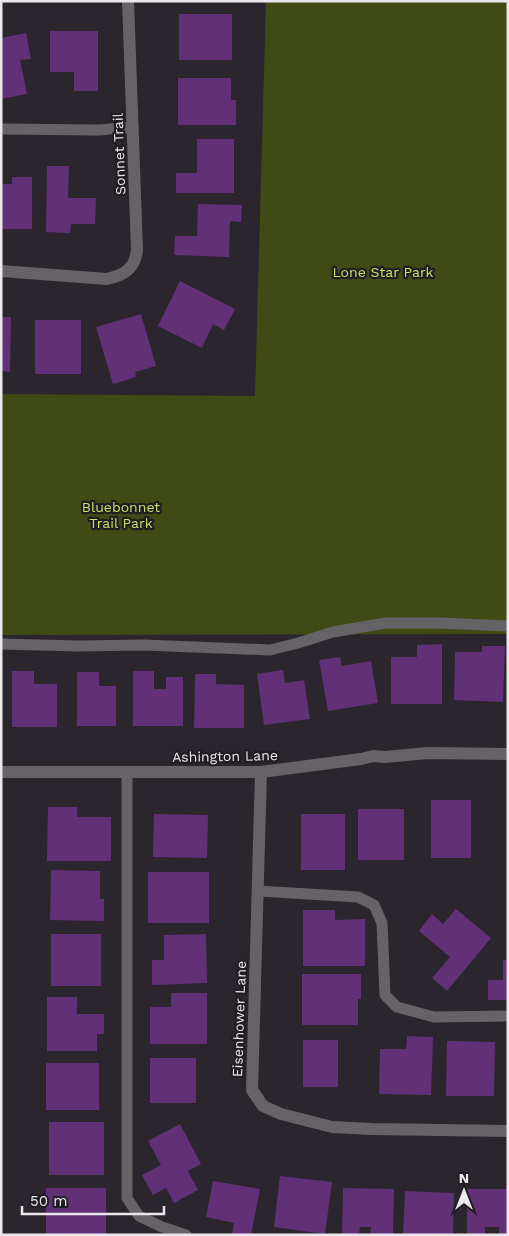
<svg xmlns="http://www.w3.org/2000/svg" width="509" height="1236" font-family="'Work Sans',sans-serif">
<rect width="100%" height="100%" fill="#2b262d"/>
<path fill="#404a14" d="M266,1h242v633l-507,1v-241l254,2z"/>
<g fill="#623077">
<rect x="179" y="14" width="53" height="46"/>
<path d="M50,31h48v60h-24v-19h-24z"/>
<path d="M26,33l5,26 -11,1 7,34 -26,5v-61z"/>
<path d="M178,78h53v22h5v25h-58z"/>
<path d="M197,139h37v54h-58v-20h21z"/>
<path d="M47,166h22l-1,32h28l-1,26h-24l-1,9 -24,-1z"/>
<path d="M12,177h20v52h-31v-45h11z"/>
<path d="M198,204l44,1 -1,17 -11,-1 -1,36 -55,-2 1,-19h22z"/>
<path d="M180,281l55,28 -11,21 -11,-6 -11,24 -44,-22z"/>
<path d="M141,314l15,52 -21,6 1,5 -23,7 -17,-57z"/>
<path d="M1,317h10l-1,55 -9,-1z"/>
<rect x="35" y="320" width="46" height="54"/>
<path d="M442,644v60h-51v-47h26v-12z"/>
<path d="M482,646h23l-2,56 -49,-2 1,-48h27z"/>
<path d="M340,657l2,9 29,-5 7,42 -50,8 -9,-51z"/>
<path d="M283,670l2,13 19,-3 6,39 -46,6 -7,-51z"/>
<path d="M12,671h22v13h23v43h-45z"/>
<path d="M133,671h21v18h12v-12h17v49h-50z"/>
<path d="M77,672h22v14h17v40h-39z"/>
<path d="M195,674h21v10l28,1v43h-50z"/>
<rect x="431" y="800" width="40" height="58"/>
<path d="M48,807h29v10h34v44h-64z"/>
<rect x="358" y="809" width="46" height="51"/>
<path d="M154,814l54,1 -1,43 -54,-1z"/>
<rect x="301" y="814" width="44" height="56"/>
<path d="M51,870l49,1v28h4v22l-54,-1z"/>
<rect x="148" y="872" width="61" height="51"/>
<path d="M456,909l35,29 -44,53 -15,-13 18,-21 -31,-26 13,-17 11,10z"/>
<path d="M303,910h32v10l30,-1v47h-62z"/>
<rect x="51" y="934" width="50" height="52"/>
<path d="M206,934l1,49 -55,2v-25h12v-25z"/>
<path d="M503,960h5v40h-20v-20h15z"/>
<path d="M302,974h59v25h-3v26h-56z"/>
<path d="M171,993h36v51h-57v-37h21z"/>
<path d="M47,997h30v17h27v20h-7v17h-50z"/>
<path d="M407,1036l26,1 -2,58 -52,-1 1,-45h26z"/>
<rect x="303" y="1040" width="35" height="47"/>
<path d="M447,1041l48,1 -1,54h-48z"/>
<rect x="150" y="1058" width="46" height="45"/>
<rect x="46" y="1063" width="53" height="47"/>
<rect x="49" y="1122" width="55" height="53"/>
<path d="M180,1124l21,40 -13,7 10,19 -24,13 -8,-15 -13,7 -11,-20 19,-10 -13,-24z"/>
<path d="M280,1176l52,6 -7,52 -51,-7z"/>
<path d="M213,1181l47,8 -9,46h-19l2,-12 -28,-6z"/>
<rect x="46" y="1188" width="60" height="47"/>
<path d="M343,1188l51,1 -1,46h-23l1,-8h-11l-1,8h-17z"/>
<path d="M467,1189h41v46h-9v-8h-14v8h-18z"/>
<path d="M405,1191l49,2 -1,42h-50z"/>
</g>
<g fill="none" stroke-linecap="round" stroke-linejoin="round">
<g stroke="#656366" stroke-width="11">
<path d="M1,129l98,1 34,-3"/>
<path d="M1,644l77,2 66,-1 126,5 28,-7 35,-11 52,-9h54l69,3"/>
<path d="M127,772v426l12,18 23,11 24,8"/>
<path d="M258,891l100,6 16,8 8,18 3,72 12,12 37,10 74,-1"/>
</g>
<g stroke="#656366" stroke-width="12">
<path d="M1,271l106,8c17,-4 28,-10 30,-29l-9,-249"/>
<path d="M1,772h260l100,-13 12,-3 12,1 43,-4 80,1"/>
<path d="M261,772l-9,318 11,16 18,8 51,13 40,2 136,2"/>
</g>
</g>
<g text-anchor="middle" stroke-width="4.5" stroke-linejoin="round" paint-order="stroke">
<g font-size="14" fill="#ebe8ed" stroke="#211d23">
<text transform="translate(119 154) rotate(-92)" y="5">Sonnet Trail</text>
<text transform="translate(225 756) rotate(-1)" y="5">Ashington Lane</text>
<text transform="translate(239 1019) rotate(-88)" y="5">Eisenhower Lane</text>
</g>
<g font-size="14" fill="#c9e264" stroke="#211d23">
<text x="383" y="277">Lone Star Park</text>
<text x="121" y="512">Bluebonnet<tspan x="121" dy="16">Trail Park</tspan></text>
</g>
</g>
<rect width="509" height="1236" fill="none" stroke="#ebe8ed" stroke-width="5"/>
<g transform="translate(464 1191)" stroke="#211d23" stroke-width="4" paint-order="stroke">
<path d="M0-4L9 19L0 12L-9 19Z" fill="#ebe8ed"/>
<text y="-8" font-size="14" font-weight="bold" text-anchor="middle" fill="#ebe8ed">N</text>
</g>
<path d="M22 1206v8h142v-8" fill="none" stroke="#ebe8ed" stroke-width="2.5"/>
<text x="30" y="1206" font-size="15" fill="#ebe8ed" stroke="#211d23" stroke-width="4" paint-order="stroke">50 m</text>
</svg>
